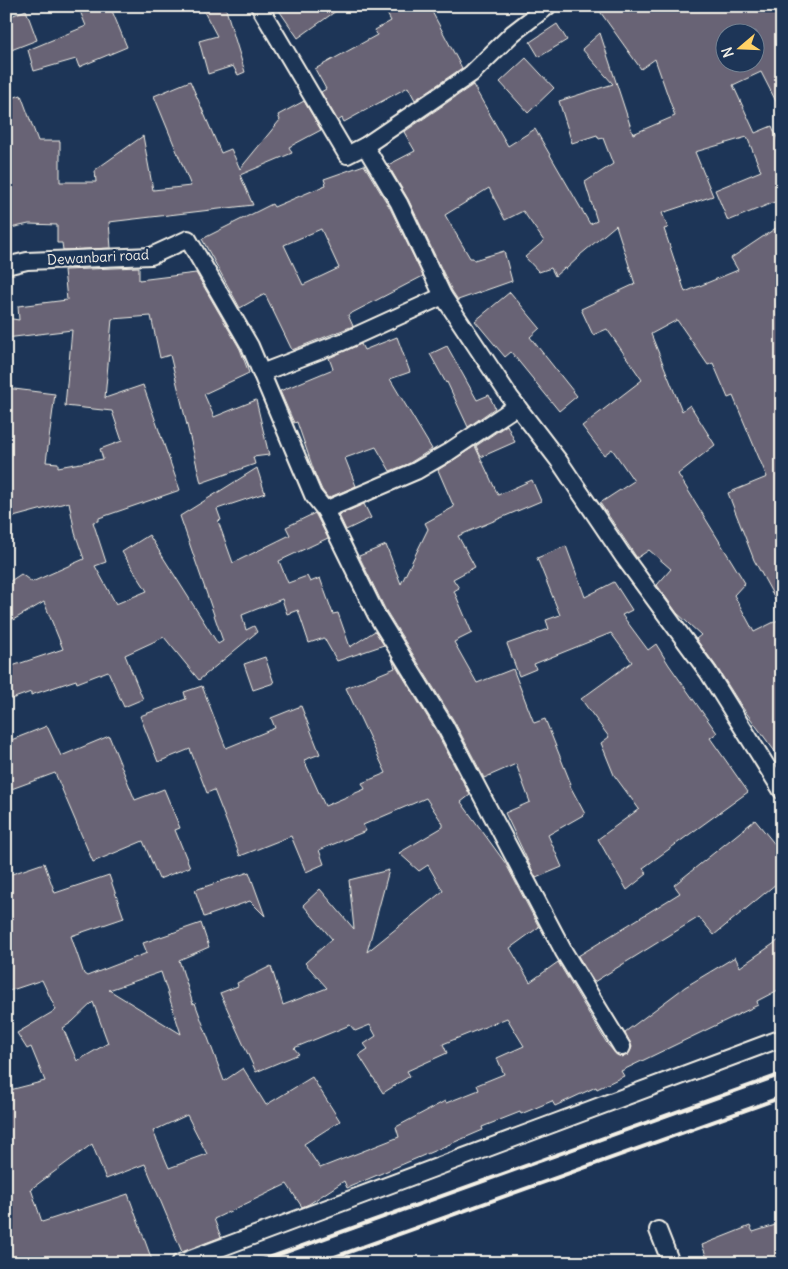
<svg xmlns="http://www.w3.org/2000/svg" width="788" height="1269" font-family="Delius,sans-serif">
<rect width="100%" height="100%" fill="#1d3557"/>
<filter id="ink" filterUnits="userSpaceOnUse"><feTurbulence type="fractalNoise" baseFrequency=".02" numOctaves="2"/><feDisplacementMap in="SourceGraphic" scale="10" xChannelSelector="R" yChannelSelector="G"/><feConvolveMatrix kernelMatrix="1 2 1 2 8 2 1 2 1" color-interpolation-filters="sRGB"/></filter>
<g filter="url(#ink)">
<g fill="#686474" stroke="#f4f1e8" fill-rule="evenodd">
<path d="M78,6h32l17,41 -48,20 -3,-8 -42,12 -6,-21 58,-24z"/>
<path d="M201,6h24l20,66 -7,3 -5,-9 -25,8 -9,-33 18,-5z"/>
<path d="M276,6h67l-45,32z"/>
<path d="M383,6h46l33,62 -47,32 -7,-13 -64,35 -2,-4 -4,3 -17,-29 5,-3 -11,-20 62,-34 -2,-5 16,-9z"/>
<path d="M596,6h186v107l-21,-41 -28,13 22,48 17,-7 10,23v50l-54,22 -13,-31 46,-19 -14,-34 -52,15 18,44 -51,17 6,15 -4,1 21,63 53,-22 -7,-12 51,-34v387l-28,-51 -26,-67 39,-16 -34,-81 -5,2 -15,-35 -5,2 -31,-45 -26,14 31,77 8,-6 25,40 -37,29 67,109 -11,12 20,37 28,-14v143l-40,-54 -26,-41 -20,-27 5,-4 -24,-22 -20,-28 14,-16 -22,-19 -12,8 -37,-55 34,-22 -22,-32 -8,6 -22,-29 60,-46 -35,-51 -14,6 -12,-26 54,-25 -19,-59 -36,30v1l-14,13 -2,-1 -9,8 -4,-8 -12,4 -14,-15 19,-16 -21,-30 -18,9 -16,-32 -44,27 25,43h3l1,2 30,-9 8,30 -54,19 -6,-9 -44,-92 -20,-34 27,-14 -11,-19 69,-47 35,61 27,-17 55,95 7,-3 -12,-39 28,-18 -10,-26 -4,1 -2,-4 -25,8 -13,-42 54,-17 -31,-35 18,-16 33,101 42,-18 -20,-57 -14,10zM726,32h30v30h-30z"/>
<path d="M26,10l11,30 -31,12v-34z"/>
<path d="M557,24l10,16 -28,17 -9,-15z"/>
<path d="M526,58l28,30 -26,25 -28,-31z"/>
<path d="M190,81l31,72 10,-4 9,20 40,-49 -2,-5 26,-14 17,29 -32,17 3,6 -52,22 13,30 -144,17 2,26 -48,2 -1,-7h-5v-18l-28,-1 -23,5v-129l15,-5 17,46h22v41h36l-1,-12 48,-34 10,54 38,-4 -37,-90z"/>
<path d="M364,165l26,43 33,68 -75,39 5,11 -61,24 -27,-56 -25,14 -38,-69 70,-35 2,3 52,-22 -2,-6zM321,229l18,39 -36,17 -19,-40z"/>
<path d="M139,267v13l57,-7 44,76 9,24 -45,21 10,23 42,-17 13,55 -16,2 2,7 -54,19 -31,-128 -10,3 -9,-42 -39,3 -7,79 38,-13 37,105 -81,28v3l-6,1 13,40 -11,4 21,38 31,-13 -25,-39 27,-17 69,109 5,-3 -43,-125 77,-48 8,25 -48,16 4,11 -3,1 15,42 57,-28 -4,-8 29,-14 13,25 -49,23 9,22 19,-7 3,6 10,-4 13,36 5,-1 12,34 25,-16 9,14 -47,16 -13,-23 -15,5 -11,-33 -11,4 -5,-15 -40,16 4,15 8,-4 3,6 -58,48 -35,-43 -39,18 18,44 -19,8 -16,-36 -31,12 -1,-3 -45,15v-3l-25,9v-33l57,-19 -19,-47 -38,22v-40l15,-10 11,8 52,-23 -9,-26 -6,-31 -63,17v-131l49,6 -9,68 12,1v4l45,-8 -3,-10 22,-8 -10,-30 -47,-5 7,-76 -66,8v-20l13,2 -1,-14 49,-6 -3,-30z"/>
<path d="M510,292l30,36 -10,9 47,59 -18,15 -48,-59 -6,5 -30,-36z"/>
<path d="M397,337l13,35 -20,7 42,70 -24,15 -18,7 -14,-24 -31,11 11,28 -28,12 -6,-8 -7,-16 -18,-52 -3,1 -14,-32 53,-22 -4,-11 32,-14 3,6z"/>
<path d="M447,346l30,54 12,-5 6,13 -27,19 -21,-45 -1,1 -16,-29z"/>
<path d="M507,425l8,17 -34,15 -5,-11z"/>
<path d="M475,446l23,49 34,-15 9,21 -83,35 17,31 -22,12 6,9 -5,3 18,42 -18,9 23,41 36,-14 21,54 11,-4 26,65h-2l16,30 -37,21 14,32 -26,11 -31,-65 25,-11 -14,-38 -32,14 -30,-57 -69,-112 -26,-53 27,-11 15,39 27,-55 -3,-6 29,-16 -16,-37z"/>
<path d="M364,504l7,14 -25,12 -7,-15z"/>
<path d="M566,546l19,51 29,-15 18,28 -10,5 26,35 8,-6 13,21 48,68 -7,5 38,54 -105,76 4,6 -20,16 -29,-51 41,-30 -25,-34 -13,-32 8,-6 -28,-38 51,-37 -21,-29 -77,31 2,5 -17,7 -12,-32 42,-15 -3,-9 14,-5 -23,-57z"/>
<path d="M265,657l9,26 -21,7 -9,-26z"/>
<path d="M392,659l44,72 34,64 -9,7 45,62 33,63 -29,21 20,34 28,-20 50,83 9,10 5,2 6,-2 4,-8 -7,-15 60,-45 50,-30 5,10 42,-29v50l-25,13 1,4 -137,66 3,5 -27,13 -1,-2 -41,19 -3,-5 -31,13 -1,-2 -38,15 1,3 -136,58 -3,-7 -35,23 -7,3 -15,-23 -73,35 7,18 -39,15 -37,-88 -39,15 -14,-35 -61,45 11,33 86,-28 25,69h-147v-172l39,-10 -14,-34 -4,2 -10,-16 39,-23 -14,-30 -36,12v-116l38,-13 11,30 54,-18 15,43 -53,18 13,38 3,2 60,-23 -4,-10 58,-20 8,24 -30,13 14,44 2,-1 29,78 19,-13 23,37 46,-28 28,44 -36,23 16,24 79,-31 -3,-10 49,-26 1,2 33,-13 -2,-5 27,-11 -7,-16 27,-12 -17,-28 -64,26 4,9 -40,18 3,5 -27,17 -24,-38 9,-6 -4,-5 12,-8 -6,-11 -15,6 -5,-6 -56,23 5,6 -43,18 -36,-79 18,-7 -1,-3 34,-17 12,39 44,-17 -22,-25 27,-24 -29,-34 17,-16 34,40 -5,-49 40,-10 -22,82 76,-61 -15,-26 -9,6 -20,-18 44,-26v-3l-17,-26 -63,27 3,6 -47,19 5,14 -18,8 -15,-36 -51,20 -26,-66 -7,3 -17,-44 -32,13 -18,-46 46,-17 -2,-7 18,-6 24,62 49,-20 -4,-10 30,-12 19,48 -16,6 21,46 40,-17 -3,-6 24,-10 -40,-85 49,-20zM161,972l20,62 -72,-44zM93,1002l15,41 -31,18 -14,-33 9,-6zM187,1115l20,39 -38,14 -16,-37z"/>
<path d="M47,726l14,30 48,-20 26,64 29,-11 16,39 -5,2 15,37 -31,12 -16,-38 -50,21 -38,-89 -49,18v-49z"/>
<path d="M755,820l27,33v26l-68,56 -15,-18 -105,65 -16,-26 102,-63 -6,-8z"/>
<path d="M249,872l16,44 -15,-15 -46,16 -9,-27z"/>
<path d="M782,1223v40h-73l-7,-18 48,-19 3,6z"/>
</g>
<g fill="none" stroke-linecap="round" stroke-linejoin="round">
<defs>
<g id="minor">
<path d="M259,6l88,149 18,-9 106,-72 42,-41 35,-27"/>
<path d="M365,146l34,57 44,93 67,101 49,64 64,95 85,116 74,119"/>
<path d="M6,266l21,-5 124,-5 37,-17 62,107 63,149 12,15 51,104 69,112 119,226 58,95"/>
<path d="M261,373l81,-31 101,-46"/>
<path d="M325,510l91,-39 31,-18 70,-47"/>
<path d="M658,1230l13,33"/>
<path d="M180,1263l602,-225"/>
</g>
</defs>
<use href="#minor" stroke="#f4f1e8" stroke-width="20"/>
<use href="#minor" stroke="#1d3557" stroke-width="16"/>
<g stroke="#f4f1e8" stroke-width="4">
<path d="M255,1263l527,-189"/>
<path d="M318,1263l464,-166"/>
</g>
</g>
</g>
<g text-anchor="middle" stroke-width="4" stroke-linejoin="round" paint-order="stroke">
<g font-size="14" fill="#f4f1e8" stroke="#1d3557">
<text transform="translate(98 257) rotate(-3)" y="5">Dewanbari road</text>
</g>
</g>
<rect width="788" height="1269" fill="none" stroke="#1d3557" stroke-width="25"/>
<rect x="12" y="12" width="763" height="1244" fill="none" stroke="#f4f1e8" stroke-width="2" filter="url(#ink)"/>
<g transform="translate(740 48) rotate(251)"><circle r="24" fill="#1d3557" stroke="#738091"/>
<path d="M0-4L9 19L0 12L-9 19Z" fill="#ffd166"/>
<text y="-8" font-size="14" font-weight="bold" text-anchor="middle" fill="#f4f1e8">N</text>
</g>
</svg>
